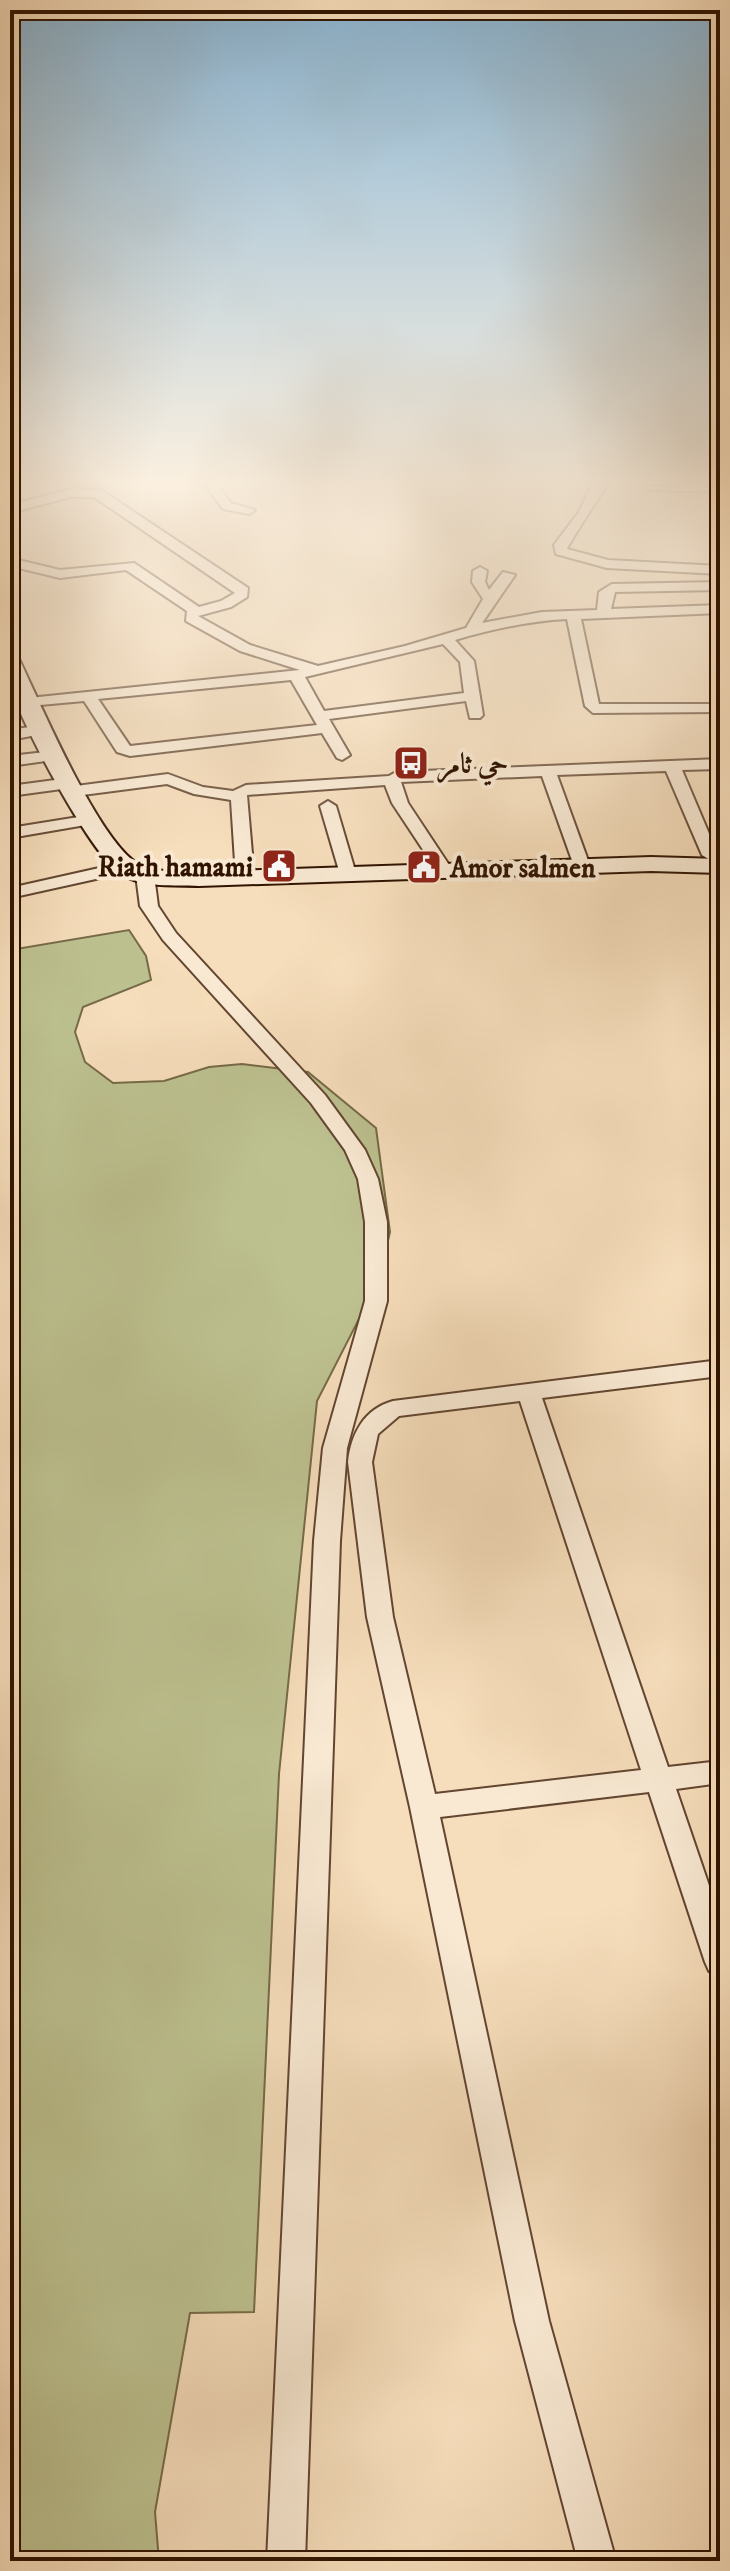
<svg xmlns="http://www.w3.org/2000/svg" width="730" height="2571" font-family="'IM FELL DW Pica',Amiri,serif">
<rect width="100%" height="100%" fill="#f6ddbb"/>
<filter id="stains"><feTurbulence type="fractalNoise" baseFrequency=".0025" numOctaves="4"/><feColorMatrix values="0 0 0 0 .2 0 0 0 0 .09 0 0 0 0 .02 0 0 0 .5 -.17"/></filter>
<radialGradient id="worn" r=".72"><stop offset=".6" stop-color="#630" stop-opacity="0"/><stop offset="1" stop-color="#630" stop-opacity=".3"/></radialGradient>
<path fill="#bdc190" stroke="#766a48" stroke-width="2" d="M129,930l17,26 5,24 -68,27 -8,25 10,30 28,21 51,-2 45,-14 33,-3 66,8 68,56 14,104 -11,48 -62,121 -38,373 -25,538 -64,1 -35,199 4,49h-149v-1611z"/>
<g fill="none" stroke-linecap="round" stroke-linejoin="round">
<defs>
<g id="street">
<path d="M206,486h12l13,17 24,7 -6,4 -26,-5z"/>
<path d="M591,486h16c-3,3 -39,59 -40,63l41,11 112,6v8l-113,-6 -51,-14 -2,-9 25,-33z"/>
<path d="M645,486h75v6l-69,-2z"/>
<path d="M71,489l30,1 147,98 -1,9 -16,10 -33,9 52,29 68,21 87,-20 61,-18 17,-29 -11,-17 1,-11 7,-4 7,4 -2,11 4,8 14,-18 12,3 -33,48 60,-11 55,-2 2,-18 13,-8 108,-2v8l-105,2 -4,17 109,-4v8l-139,6 18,85h121v8l-127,1 -8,-7 -18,-87c-38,2 -75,10 -112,21l19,21 9,54 -3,3h-10l-4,-17 -137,18 21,36 -8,5 -5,-2 -15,-25 -192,23 -13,-4 -33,-51 -55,5 -7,-4 7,-4 271,-28 -60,-19 -54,-30 1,-10 -61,-41 -66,8 -50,-12v-8l50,12 74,-7 65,44 22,-6 14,-8 -141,-96h-23l-61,16v-8zM443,644l17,18 4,31 -140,18 -19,-34zM291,680l26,45 -187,21 -32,-47z"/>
<path d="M42,725l5,2v6l-37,7v-10z"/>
<path d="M54,751l8,5 -2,3 -50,7v-10z"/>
<path d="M720,759v10l-38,1 36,85 -8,5 -8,-5 -36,-84 -109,4 33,91 -8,5 -8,-5 -32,-90 -141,6 7,21 45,68 -8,5 -8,-5 -45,-68 -7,-18 -138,10 7,82 -9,5 -9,-5 -5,-77 -37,-6 -27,-10 -92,12 -6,-2v-6l-59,8v-10l60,-8 6,2v6l92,-12 35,13 30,4 13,-6 143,-9 7,-4z"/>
<path d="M328,801l8,5 20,68 -2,4h-12l-2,-4 -20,-68z"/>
<path d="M91,815l6,2v6l-87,15v-10z"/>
<path d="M126,862l8,5 -2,4 -122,27v-10z"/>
<path d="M145,870l9,5 4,31 18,27 149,162 40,55 13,29 9,43v79l-40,147 -7,93 -35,1020h-38l47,-1020 9,-93 42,-147v-79l-7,-43 -13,-29 -34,-47 -148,-163 -23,-34 -4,-31z"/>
<path d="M720,1360v16l-178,22 126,369 52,-6v22l-44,6 44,129v57l-11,-4 -4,-9 -56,-170 -209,25 109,504 67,240h-38l-63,-240 -105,-514 -43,-190 -19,-155c3,-28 16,-53 45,-61zM520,1401l121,369 -206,24 -42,-177 -21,-155 6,-28 21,-18z"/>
</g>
<path id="secondary" d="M10,655l10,6c22,46 78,179 118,203 17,10 42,6 61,8l452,-15 69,2v14l-69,-2 -452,15c-25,-1 -56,2 -78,-12 -29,-17 -102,-154 -111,-189 -2,-9 0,-21 0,-30z"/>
</defs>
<use href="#street" stroke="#624630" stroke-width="4"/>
<use href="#secondary" stroke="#301401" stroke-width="4"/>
<use href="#street" fill="#f9e9d3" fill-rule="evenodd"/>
<use href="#secondary" fill="#f9e9d3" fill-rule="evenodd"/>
</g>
<linearGradient id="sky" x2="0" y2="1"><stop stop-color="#8ab6d5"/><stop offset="0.57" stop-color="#fbf0e0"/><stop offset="1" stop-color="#fbf0e0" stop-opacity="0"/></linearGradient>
<rect width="730" height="846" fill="url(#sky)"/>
<defs>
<symbol id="bus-square" viewBox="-11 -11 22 22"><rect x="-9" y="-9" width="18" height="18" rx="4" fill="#8f2418" stroke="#f9e9d3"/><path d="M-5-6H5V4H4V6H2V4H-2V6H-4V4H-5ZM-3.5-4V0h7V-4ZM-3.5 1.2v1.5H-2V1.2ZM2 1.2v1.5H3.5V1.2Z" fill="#fff"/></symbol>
<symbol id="civic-square" viewBox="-11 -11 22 22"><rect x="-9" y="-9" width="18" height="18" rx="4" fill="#8f2418" stroke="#f9e9d3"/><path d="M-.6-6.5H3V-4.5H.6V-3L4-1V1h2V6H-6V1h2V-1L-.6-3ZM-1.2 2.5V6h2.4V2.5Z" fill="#fff"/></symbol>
</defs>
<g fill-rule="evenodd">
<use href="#bus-square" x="391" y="743" width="40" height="40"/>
<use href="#civic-square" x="259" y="846" width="40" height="40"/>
<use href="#civic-square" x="404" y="847" width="40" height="40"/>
</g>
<g text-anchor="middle" stroke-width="8" stroke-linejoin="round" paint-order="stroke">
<g font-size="28" font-weight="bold" fill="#301401" stroke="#f9e9d3" text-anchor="start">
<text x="437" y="773">حي ثامر</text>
<text x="253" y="876" text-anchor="end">Riath hamami</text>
<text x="450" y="877">Amor salmen</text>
</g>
</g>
<rect width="730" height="2571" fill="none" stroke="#f6ddbb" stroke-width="40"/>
<rect x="12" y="12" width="706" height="2547" fill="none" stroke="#301401" stroke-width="4"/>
<rect x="20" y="20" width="690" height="2531" fill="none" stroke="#301401" stroke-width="2"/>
<rect width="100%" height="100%" filter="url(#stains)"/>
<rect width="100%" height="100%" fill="url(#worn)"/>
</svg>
